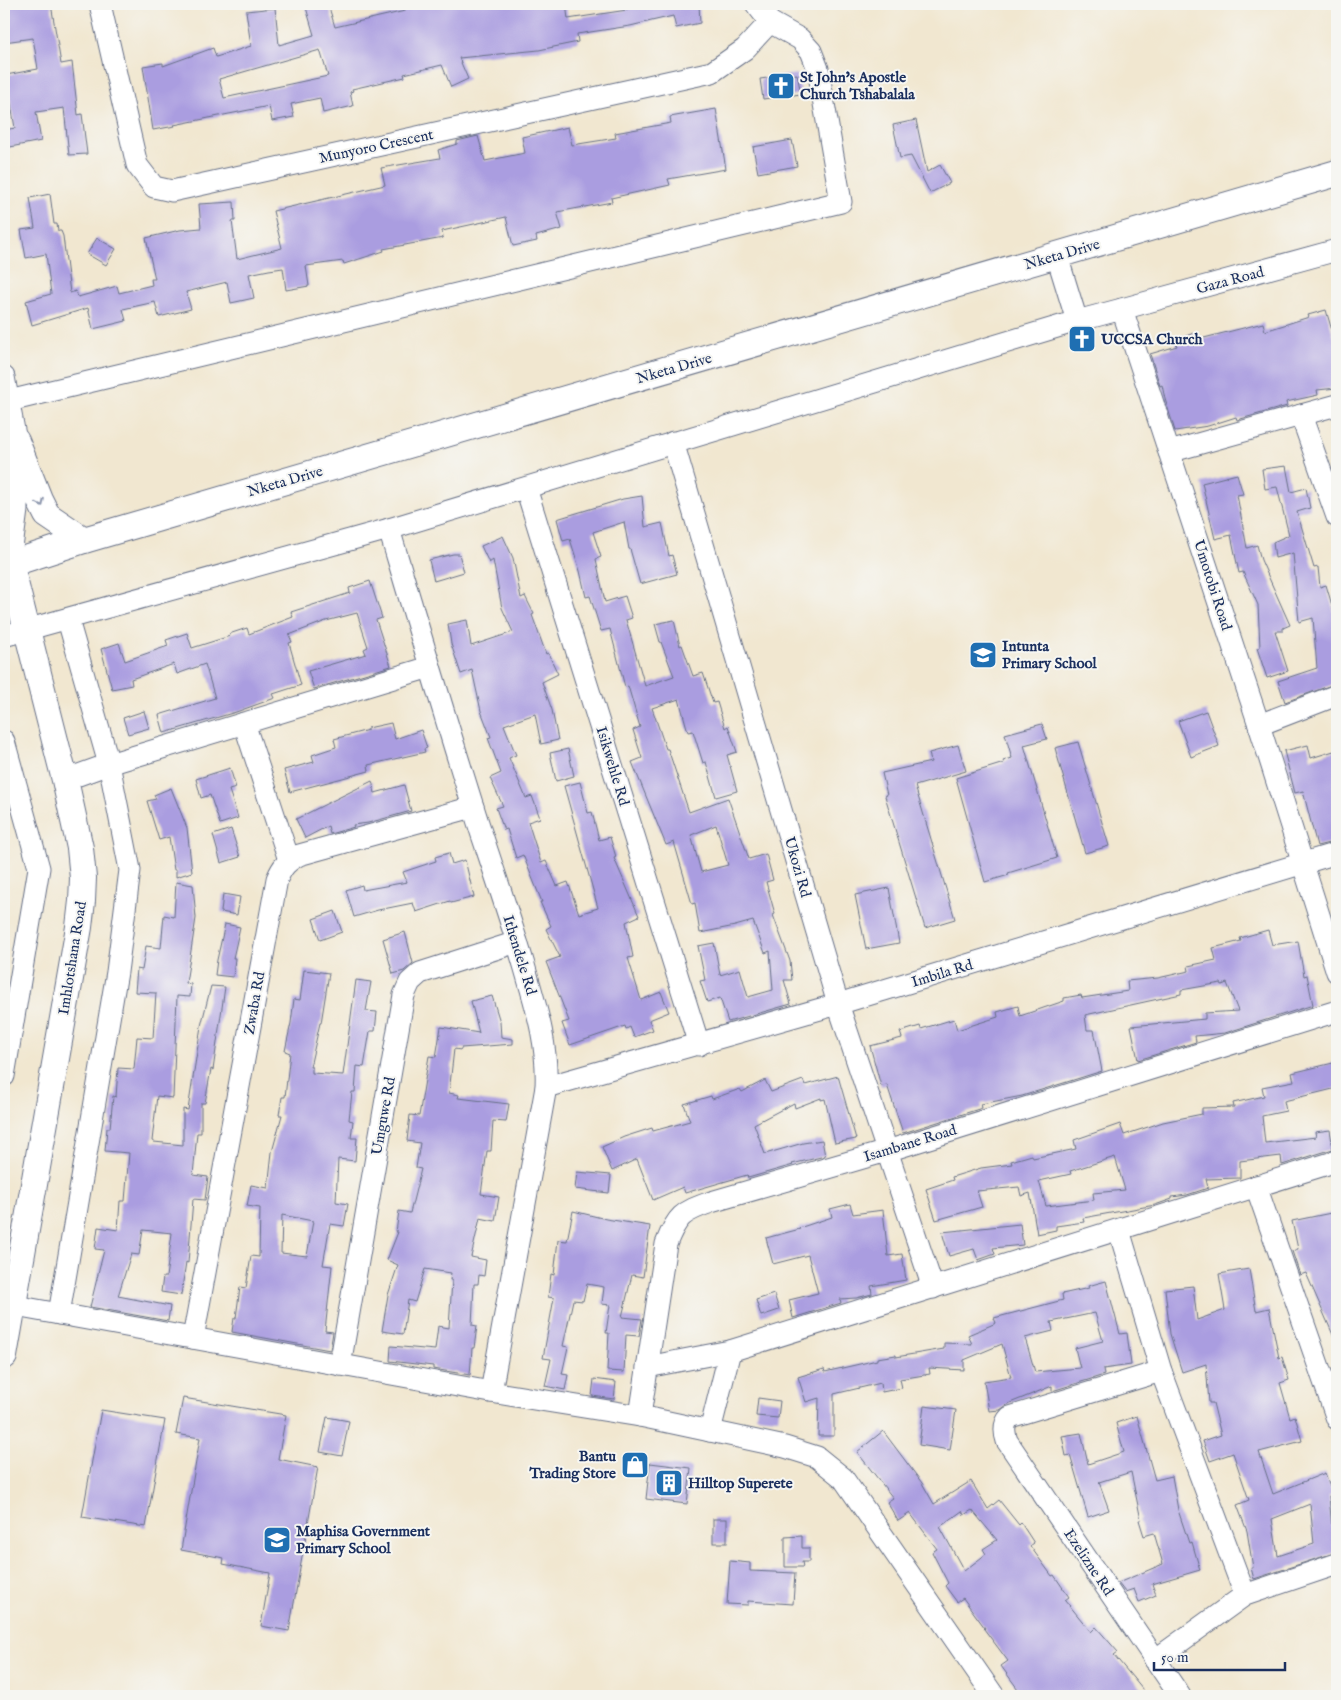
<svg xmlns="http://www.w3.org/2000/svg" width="1341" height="1700" font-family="'IM FELL English',serif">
<rect width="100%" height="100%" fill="#f6f6f2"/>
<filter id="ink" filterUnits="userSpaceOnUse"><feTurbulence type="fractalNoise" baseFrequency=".02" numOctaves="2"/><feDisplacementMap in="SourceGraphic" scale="10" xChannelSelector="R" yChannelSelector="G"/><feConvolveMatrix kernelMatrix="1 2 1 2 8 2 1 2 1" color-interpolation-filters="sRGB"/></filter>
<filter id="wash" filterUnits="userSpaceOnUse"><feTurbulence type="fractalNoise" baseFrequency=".0096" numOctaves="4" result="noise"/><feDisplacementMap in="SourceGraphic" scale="20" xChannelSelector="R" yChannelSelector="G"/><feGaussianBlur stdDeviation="1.12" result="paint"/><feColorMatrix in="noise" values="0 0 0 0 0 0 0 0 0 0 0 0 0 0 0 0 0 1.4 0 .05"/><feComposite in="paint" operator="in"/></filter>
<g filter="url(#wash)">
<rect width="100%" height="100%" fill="#f1e7d0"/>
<g id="blocks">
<g fill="#aa9de0" fill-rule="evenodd">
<path d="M4,4h47l10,60 11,-2 6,53 4,-1 5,40 -18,1 -5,-47 -28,4 5,29 -36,7 -1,-18 11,-2 -9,-53 32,-6 -5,-31 -29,4z"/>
<path d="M305,4h23l7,23 70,-16 -1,-3 18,-4h144l2,15 59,-9 -1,-6h73l1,19 -24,5 -3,-12 -43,10 -53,8 1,8 -39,8 -80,8 9,21 -17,8 -9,-22 -38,9 1,3 -53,12 1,2 -3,1 3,14 -30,7 -3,-15 -29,6 3,13 -22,4 -3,-15 -95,19 1,1 -22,4 -10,-64 20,-3v3l50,-18 3,9 35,-11 -5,-35 29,-3 4,37 35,-10zM320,50l8,26 -104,22 -5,-19z"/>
<path d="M797,74l4,20 -38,5 -3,-20z"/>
<path d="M716,109l10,60 -58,10 2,6 -59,13 1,4 -55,10 5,17 -26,7 1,5 -24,5 -7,-29 -64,14 1,7 -60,11 1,2 -40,13 -1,-3 -37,5 3,20 -23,4 -3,-22 -14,2 -20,4 5,24 -23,5 -4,-21 -41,10 5,17 -32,8 -4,-15 -32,7 3,12 -33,8 -5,-21 -56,17 -6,-24 25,-7 -5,-40 -20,4 -5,-28 14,-2 -5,-30 20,-4 4,30h3l1,7h3l2,5 7,57 6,-2 2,6 39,-11 2,7 33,-8 -1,-6h4l-9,-41 34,-8 21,-2 -2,-24 35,-2 1,19h-3l5,38 45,-11 -9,-37 112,-26 -4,-17 59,-10 -2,-8 19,-6v-3l21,-5 7,25 40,-8 -3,-16 46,-10 4,18 44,-7 -1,-5 56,-10 -1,-6z"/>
<path d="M916,120l11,52 13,-7 10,18 -20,10 -19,-37 -11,2 -7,-33z"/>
<path d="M792,140l5,26 -39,7 -5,-26z"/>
<path d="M97,238l19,11 -10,16 -19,-11z"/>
<path d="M1326,310l11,38v40l-20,2 1,5 -32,7 1,4 -50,14 -1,-3 -28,9 -33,5 -10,-32 -3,-14 -2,1 -10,-32 27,-8 -2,-6 19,-7 2,7 67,-17 2,8 44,-14 -1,-2z"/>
<path d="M1286,466l5,26 15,-4 4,20 -13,4 17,56 4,-1 2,20 6,-2 11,37v61l-52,19 -7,-21 39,-13 -4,-50 -14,4 -6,-69 -18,5 -2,-16 16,-7 -12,-48 -12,2 -3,-20z"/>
<path d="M1237,474l6,20 -6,1 10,53 10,-3 4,15 29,65 -7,3v3h-8l13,40 -21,7 -10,-30 3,-1 -2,-42 -15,-33 -4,1 -8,-38 -16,4 -13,-56z"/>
<path d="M642,496l3,31 17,-4 7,33 3,-1 5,19 -37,10 -10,-35h-1l-5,-27 -31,10 8,25 -5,2 9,43 20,-6 7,22 -6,2 19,66 29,-10 -13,-34h-1l-5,-18 19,-4 6,26 2,-1 11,31 10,-3 10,30 4,-1 8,26 3,-2 9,26 -10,3 10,36 -21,6 -10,-35 -3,1 -10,-32 -5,1 -9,-33 -27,9 14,41h2l21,63 39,-14 21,61 17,-5 7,26 -7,2 9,32 -2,1 17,46 2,19h-8l7,24 -63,18 -8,-24 -13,4 -7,-21 5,-1 -7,-34 16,-3 6,32 20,-6 8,28 25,-7 -3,-39 -5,2 -12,-32 -18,5 -35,7 -5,-30 -3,1 -18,-62 -8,3 -34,-83 10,-4 -9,-28 7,-3 -12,-41 -3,1 -15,-58 -9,2 -11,-35 -4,1 -6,-26 -10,-32 -7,2 -6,-22 66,-20zM716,825l12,40 -27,7 -10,-37z"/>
<path d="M503,536l10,22 8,40 4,-2 9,18 -2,1 14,39 2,-1 10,21 -16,8 10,28 6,30 -17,4 -6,-30 -31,11 12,30 -7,3 17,40 6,-2 8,22 -12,4 13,41 5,-2 11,25 11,-4 11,32 19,-6 -34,-122 16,-4 8,31 4,-1 7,28 11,-3 6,20 -2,1 25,58 -13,6 7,35 -5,1 13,42 20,-8 8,20 -20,8 4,10 -19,7 -4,-10 -4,2 -1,-3 -55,19 -8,-22 7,-2 -23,-59 14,-5 -14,-28 5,-3 -11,-24h2l-19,-47 -7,3 -9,-29 -3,1 -8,-22 7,-2 -13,-28 11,-5 -13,-35 3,-1 -10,-26 -9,-41 -11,4 -10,-30 -3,-20 19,-4 4,26 42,-14 -11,-24 -9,-48 -4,3 -8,-17z"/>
<path d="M453,554h6l5,18 -30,9 -5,-21z"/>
<path d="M370,581l12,37 -6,2 15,46 -77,23 -6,-18 58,-17 -2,-5 4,-2 -11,-34 -31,8 -37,14 3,7 -3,1 12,42 -28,9 2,4 -39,14 -72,21 -5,-18 56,-17 -10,-34 -28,10 -3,-10 -43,15 1,6 -20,4 -11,-40 18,-6 6,18 43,-15 -2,-6 21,-7 5,15 38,-12 -1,-2 18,-6 2,6 44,-17 -2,-5 59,-19 -1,-5z"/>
<path d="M144,711l5,17 -21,6 -5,-16z"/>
<path d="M1206,711l13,35 -28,11 -13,-36z"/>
<path d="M391,723l4,16 26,-9 6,18 -3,1 1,3 -57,13 1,6 -79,21 -6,-22 30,-8 -2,-7 24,-8 -2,-8 34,-9v-2z"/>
<path d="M1042,724l5,15 -23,6 33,113 -49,15 1,2 -24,7 -29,-104 48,-15 -1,-2 9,-3 -7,-24z"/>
<path d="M1078,742l31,104 -24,7 -30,-105z"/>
<path d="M958,745l8,26 -51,15 40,133 -30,9 -40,-132 2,-1 -5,-22 49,-11 -2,-9z"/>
<path d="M1308,745l3,13 26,-8v91l-20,5 -14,-55 -8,2 -11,-42z"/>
<path d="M568,749l6,27 -18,5 -6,-28z"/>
<path d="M230,768l6,20 -7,2 9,28 -18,6 -10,-29 -9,3 -5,-19z"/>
<path d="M372,781l3,12 29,-8 7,26 -43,12 -15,2 1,2 -24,7 -2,-8 -23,12 -9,-19z"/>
<path d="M171,788l16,40 5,44 -16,5v-7h-2l-5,-33 -10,3 -12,-39 9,-2 -2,-4z"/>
<path d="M231,829l9,28 -19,6 -8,-28z"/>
<path d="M449,853l3,11 13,-4 9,37 -23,6 -1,-2 -34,11 -3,-9 -35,7 -24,7 -8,-27 16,-5 1,5 44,-8 -4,-10 33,-11 -1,-4z"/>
<path d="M176,882l17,3 3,33 -10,65 5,1 -1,13 -13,-1 -4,102 -16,-2 -5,45 2,1 29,3v-36l5,1 13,-84 10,-40 14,1 -12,83 -2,-1 -6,34h-4v30h-4l-4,42 15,2 -3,23 -12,-1 -5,64 -2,-1 -5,33 -20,-3 2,-15h3l6,-44 -29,-3 -4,25 -8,-1 -13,42 52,10 -2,15 -78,-14 14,-57 -9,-1 3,-22 20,3 2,-29h5l4,-48 -24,-2 2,-23h3l3,-32 3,1 2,-29 16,1 3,-32 16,1 3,-45 -21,-1 2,-23 5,1 4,-24 15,2 3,-33 10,2z"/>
<path d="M889,888l10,55 -33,6 -11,-54z"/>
<path d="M223,894l17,3 -3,18 -16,-3z"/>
<path d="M335,911l7,21 -22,8 -7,-21z"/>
<path d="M225,924l15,3 -7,31h2l-2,19 -18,-2 2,-15z"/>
<path d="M1268,930l4,15 26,-4 6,35 3,-1 6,30 -88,28 -30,3 1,6 -58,18 -7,-34 74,-7v-6l33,-2 -11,-28 -5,2 -1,-2 -40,7v4l-96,21 2,15h7l8,41 -80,25 -41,8 1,4 -79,25 -16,-48 -6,1 -11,-40 32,-8 -2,-6 20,-6 1,3 33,-10 3,11 41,-13 -1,-5 21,-6 2,10 44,-15v-3l17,-3 1,3 46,-7 -1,-10 31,-3 31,-7 -1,-5 28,-6 -3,-12 28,-7 -1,-3z"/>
<path d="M405,932l8,31 -9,8 -11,3 -10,-35z"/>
<path d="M304,970l25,3 -8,50h-1l-10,44h2v6l31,2 13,-95 15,2 -5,29 11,1 -2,19h-5l-6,36 -7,-1 -2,26h-3l-3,28 4,1 -2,17h6l-2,23 -17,-2 -2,43 12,2 -4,22 -14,-2 -7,41 9,1 -7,65 8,1 -3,18 -98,-18 2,-14h2l4,-31 6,1 5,-32 8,1 1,-49 -13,-2 4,-21 17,3 4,-36 10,-37h-3l3,-18h3l5,-44 -5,-2 6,-28 3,-24 6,1zM282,1215l31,6 -6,35 -26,-3z"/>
<path d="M492,996l8,26 1,15 12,2v5l-52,4v2l-7,-1 -5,44 10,2 -1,3 51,6 -3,18 -13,-1 -2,30h-4l-6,43 18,3 -4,24 -15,-3 -9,39 15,3 -2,16 -5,-1 -1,9h-4l-2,41 5,1 -3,22h-2l-2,27 -37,-6v-3l-43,-5 1,-15 44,4 3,-24 11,2 3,-48h-2l1,-7 -26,-4 -10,33 -7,-2 -5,34 -21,-3 6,-36 10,-30 -11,-5 11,-28h-2l3,-21 11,2 11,-44 -5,-1 4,-25 -13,-2 3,-26 9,1 10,-60 7,1 5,-30 38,6 -8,-32z"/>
<path d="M1337,1062v26l-53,13 2,10 -24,5 3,27 51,-6 -1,-5 15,-2 3,19 -51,16 -1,-9 -41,5v17l-34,1 2,9 -21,7 -15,2v2l-17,6 -72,13 1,4 -28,4v4l-19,4 -7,-41 -9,3 -2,-9 -42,4 5,16 -46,13 -10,-31 27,-9 -1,-3 29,-9 31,-4 -1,-3 21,-6 1,3 43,-9 -2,-9 46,-16 4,11 39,-13 39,-8v-6l32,-1 -1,-4 31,-7 -2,-9 32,-6 -2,-8zM1115,1157l10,33 -32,3 1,7 -48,6 -7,-25 32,-7 -1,-3z"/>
<path d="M838,1076l18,63 -21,4 -10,-44 -4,1v-2l-26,10 -1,-5 -40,21 11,30 38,-11 19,-3 3,16 -33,8 1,1 -45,13 -1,-3 -62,18 -2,-6 -30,13 -16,-41 -25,12 -10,-24 22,-10 28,-9 1,3 37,-10 -6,-17 27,-8 1,3 28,-10 2,3 23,-12 6,12 32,-12 2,5z"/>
<path d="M577,1172l34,3 -2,18 -34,-4z"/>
<path d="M850,1204l3,10 30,-4 5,46 14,-2 4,26 -35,6 1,8 -16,4 -16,1 1,4 -48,15 -4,-18 29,-7 -10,-38 -35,9 -7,-26 34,-9 -1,-1 33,-11 -2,-8z"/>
<path d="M573,1211l33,8 44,7 -7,51 -11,-2 -10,42 20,2 -3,17 -13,-1 -2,37 -17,-1 2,-38h-3l4,-28 -8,-1 2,-17 -17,-3 -4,17 -10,-1 -10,46 5,1 -6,27 6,1 -3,15 -20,-4 6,-27 -8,-1 11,-60 -6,-1 3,-23 3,1 4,-35 9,1z"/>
<path d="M1331,1213l6,25v106l-31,-71 -6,2 -8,-24 6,-2 -6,-28z"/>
<path d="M1020,1224l3,21 -30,3 2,6 -17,6 -4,-11 -25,7 -7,-24z"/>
<path d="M1249,1269l7,42 13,-3 10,50 3,-1 7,23 -9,3 10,35 5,-2 7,25 -43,11 14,42 52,-21 8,21 -4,2 4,42 4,-2v16l-83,27 -3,-11h2l-6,-37 -10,-26 12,-5 -16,-47 -23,8 -7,-20 18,-6 -8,-32h-4l-3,-39 -24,8 -12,-38 -5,-45 28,-3 4,34 28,-10 -6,-36zM1310,1504l4,40 -36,12 -6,-37z"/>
<path d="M1106,1281l14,53 7,-1 4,32 -28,4 1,6 -52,16v-5l-42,17 -10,7 -11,1 -5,-30 27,-4 -9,-33 -38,16v10l-35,-2 1,6 -30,5 2,9 -20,4 -1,-9 -47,11v42h-16l1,-38 -13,4 -8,-25 26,-8 1,3 52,-12v-2l19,-3v2l48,-8v-6l28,1 -4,-9 28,-12 -2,-5 69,-18 -1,-6 27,-6 -1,-2zM1095,1313l8,28 -28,7 5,20 -45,4 -10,-34 28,-7 -2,-9z"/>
<path d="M774,1294l5,16 -18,6 -5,-16z"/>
<path d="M594,1379l22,3 -2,17 -22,-3z"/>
<path d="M183,1398l103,17 -8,44 40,8 -29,164 -28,-5 9,-53 -47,-9 1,-6 -43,-8 19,-112 -24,-4z"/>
<path d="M758,1398l22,3 -2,17 -22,-2z"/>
<path d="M924,1406l32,4 -6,40 -31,-5z"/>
<path d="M101,1410l64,10 -19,107 -64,-10z"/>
<path d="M1137,1416l18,64 17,-4 6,34 11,33 3,-1 8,28 -48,14 4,11 -17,7 -5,-13 -9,3 -7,-9 45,-19 -9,-31 -10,3 -5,-16h2l-10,-48 -32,10 10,28 -21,7 -18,-62 -4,1 -4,-20 19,-3 7,31 36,-12 -8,-29z"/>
<path d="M327,1417l22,4 -7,35 -22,-4z"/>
<path d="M883,1431l39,52 12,21 37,-23 17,28 11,-9 20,25 2,-2 13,20 -4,3 22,30 2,-1 15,22 -4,3 26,32 5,-5 22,25 -4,3 34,41h-125l-22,-30 7,-5 -24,-32 1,-1 -22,-30 -6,4 -12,-16 3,-3 -16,-31 5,-3 -27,-36 -12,8 -11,-19 6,-4 -36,-46zM972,1510l25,30 -14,9 3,5 -22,17 -24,-44 22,-16 2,4z"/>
<path d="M650,1463l41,5 -4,36 -41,-5z"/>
<rect x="713" y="1519" width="14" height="24"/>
<path d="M802,1536v12h7v14h-7l1,5h-18v-30z"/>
<path d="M730,1561l20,2v8l45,2 -2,31 -45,-3v4l-21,-1z"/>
</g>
</g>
</g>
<g filter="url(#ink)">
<use href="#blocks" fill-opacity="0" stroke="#666f86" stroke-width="1"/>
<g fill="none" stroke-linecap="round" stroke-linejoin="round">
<defs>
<g id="minor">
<path d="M100,4l37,161 17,22 18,4 540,-119 33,-23 25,-27"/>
<path d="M1057,256l20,65 45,-12 137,416 78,247"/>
<path d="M1122,309l215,-59"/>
<path d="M4,377l12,64 1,69 -7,53"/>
<path d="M9,401l832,-199 -23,-133 -7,-18 -11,-12 -30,-17 -14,-18"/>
<path d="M1301,415l36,102"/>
<path d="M673,442l165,562 95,284"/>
<path d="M1169,452l168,-47"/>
<path d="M526,488l173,557"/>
<path d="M389,529c30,101 60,203 92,303 15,45 30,89 43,133 12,42 24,78 22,122l-55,305"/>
<path d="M4,636l385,-107 688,-208"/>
<path d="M244,723l45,137"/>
<path d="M1259,725l78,-30"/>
<path d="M4,741l35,127 -35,208"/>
<path d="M65,780l44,-16 321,-97"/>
<path d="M546,1087l292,-83 499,-151"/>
<path d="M1256,1186l81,233"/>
<path d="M1119,1230l42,141 84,224"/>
<path d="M4,1304l487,88 149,24 145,31 32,10 26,21 151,218"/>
<path d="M59,1314l58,-342 13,-102 -21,-106 -41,-144"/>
<path d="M193,1338l84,-459c5,-12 10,-18 22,-24l174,-48"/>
<path d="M340,1365l64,-370 6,-13 10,-9 97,-31"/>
<path d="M647,1367l83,-16 607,-190"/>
<path d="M1161,1371l-151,46c-7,7 -6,15 -3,24l173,255"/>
<path d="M640,1416l26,-172c11,-28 16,-32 45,-42l176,-51 450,-140"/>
<path d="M710,1431l20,-80"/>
<path d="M1155,1660l90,-65 92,-31"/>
</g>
<g id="tertiary">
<path d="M16,441l23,58 8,16 37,25"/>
<path d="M4,566l80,-26 1253,-367"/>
<path d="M4,1356l75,-429 3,-26 1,-23 -3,-30 -15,-68 -55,-217"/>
</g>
</defs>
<use href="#minor" stroke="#666f86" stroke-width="23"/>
<use href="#tertiary" stroke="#666f86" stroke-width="28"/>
<use href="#minor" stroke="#fff" stroke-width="21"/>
<use href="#tertiary" stroke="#fff" stroke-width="26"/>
</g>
<defs><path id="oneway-chevron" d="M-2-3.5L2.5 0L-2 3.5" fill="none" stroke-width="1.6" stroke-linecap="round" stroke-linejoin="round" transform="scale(1.25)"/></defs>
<use stroke="#8d97ae" href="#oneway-chevron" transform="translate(41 503) rotate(64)"/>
</g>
<defs>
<symbol id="church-square" viewBox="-11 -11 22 22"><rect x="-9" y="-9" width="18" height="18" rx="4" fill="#1f6fb2" stroke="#f6f6f2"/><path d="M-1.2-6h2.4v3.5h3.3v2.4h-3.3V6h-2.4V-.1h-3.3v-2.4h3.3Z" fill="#fff"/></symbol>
<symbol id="school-square" viewBox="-11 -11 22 22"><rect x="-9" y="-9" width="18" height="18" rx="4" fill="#1f6fb2" stroke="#f6f6f2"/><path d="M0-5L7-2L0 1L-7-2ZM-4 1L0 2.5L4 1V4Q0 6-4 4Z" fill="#fff"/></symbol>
<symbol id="shop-square" viewBox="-11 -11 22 22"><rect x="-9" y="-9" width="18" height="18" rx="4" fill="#1f6fb2" stroke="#f6f6f2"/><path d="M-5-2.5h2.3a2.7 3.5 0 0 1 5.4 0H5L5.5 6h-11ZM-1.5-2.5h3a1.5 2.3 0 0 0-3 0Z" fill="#fff"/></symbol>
<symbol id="building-square" viewBox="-11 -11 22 22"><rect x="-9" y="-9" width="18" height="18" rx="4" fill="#1f6fb2" stroke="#f6f6f2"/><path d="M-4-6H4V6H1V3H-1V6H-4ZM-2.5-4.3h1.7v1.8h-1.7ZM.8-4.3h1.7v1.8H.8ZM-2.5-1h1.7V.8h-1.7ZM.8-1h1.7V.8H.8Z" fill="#fff"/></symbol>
</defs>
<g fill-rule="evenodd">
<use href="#church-square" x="765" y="70" width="32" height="32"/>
<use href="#church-square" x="1066" y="323" width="32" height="32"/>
<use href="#school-square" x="967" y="639" width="32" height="32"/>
<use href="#shop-square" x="619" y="1449" width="32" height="32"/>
<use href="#building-square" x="653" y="1467" width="32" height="32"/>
<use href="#school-square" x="261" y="1524" width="32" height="32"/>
</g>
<g text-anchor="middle" stroke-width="4" stroke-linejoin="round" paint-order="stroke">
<g font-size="15" font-weight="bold" fill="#1b2f5e" stroke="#f6f6f2" text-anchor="start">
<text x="800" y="82">St John's Apostle<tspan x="800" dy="17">Church Tshabalala</tspan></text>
<text x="1101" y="344">UCCSA Church</text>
<text x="1002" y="651">Intunta<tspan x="1002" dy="17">Primary School</tspan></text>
<text x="616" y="1461" text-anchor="end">Bantu<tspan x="616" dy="17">Trading Store</tspan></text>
<text x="688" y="1488">Hilltop Superete</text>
<text x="296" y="1536">Maphisa Government<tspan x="296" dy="17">Primary School</tspan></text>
</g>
<g font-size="15" fill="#1b2f5e" stroke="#f6f6f2">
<text transform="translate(376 146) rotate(-12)" y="5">Munyoro Crescent</text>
<text transform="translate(1062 254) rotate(-16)" y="5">Nketa Drive</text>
<text transform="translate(1230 280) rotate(-15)" y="5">Gaza Road</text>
<text transform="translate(674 368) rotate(-16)" y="5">Nketa Drive</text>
<text transform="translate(285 481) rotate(-16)" y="5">Nketa Drive</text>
<text transform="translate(1213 585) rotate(72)" y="5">Umotobi Road</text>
<text transform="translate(613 766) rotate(73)" y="5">Isikwehle Rd</text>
<text transform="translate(798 867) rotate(74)" y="5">Ukozi Rd</text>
<text transform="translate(520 955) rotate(73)" y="5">Ithendele Rd</text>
<text transform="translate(72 958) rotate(-81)" y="5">Imhlotshana Road</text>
<text transform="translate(942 973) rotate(-17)" y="5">Imbila Rd</text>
<text transform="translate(254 1003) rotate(-80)" y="5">Zwaba Rd</text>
<text transform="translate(383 1116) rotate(-80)" y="5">Umguwe Rd</text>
<text transform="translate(910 1143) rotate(-17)" y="5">Isambane Road</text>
<text transform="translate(1089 1562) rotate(56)" y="5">Ezelizne Rd</text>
</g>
</g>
<rect width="1341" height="1700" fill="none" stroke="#f6f6f2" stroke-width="20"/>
<path d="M1154 1662v8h131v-8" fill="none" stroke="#1b2f5e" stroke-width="2.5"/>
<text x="1161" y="1662" font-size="15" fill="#1b2f5e" stroke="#f6f6f2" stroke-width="4" paint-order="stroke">50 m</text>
</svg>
